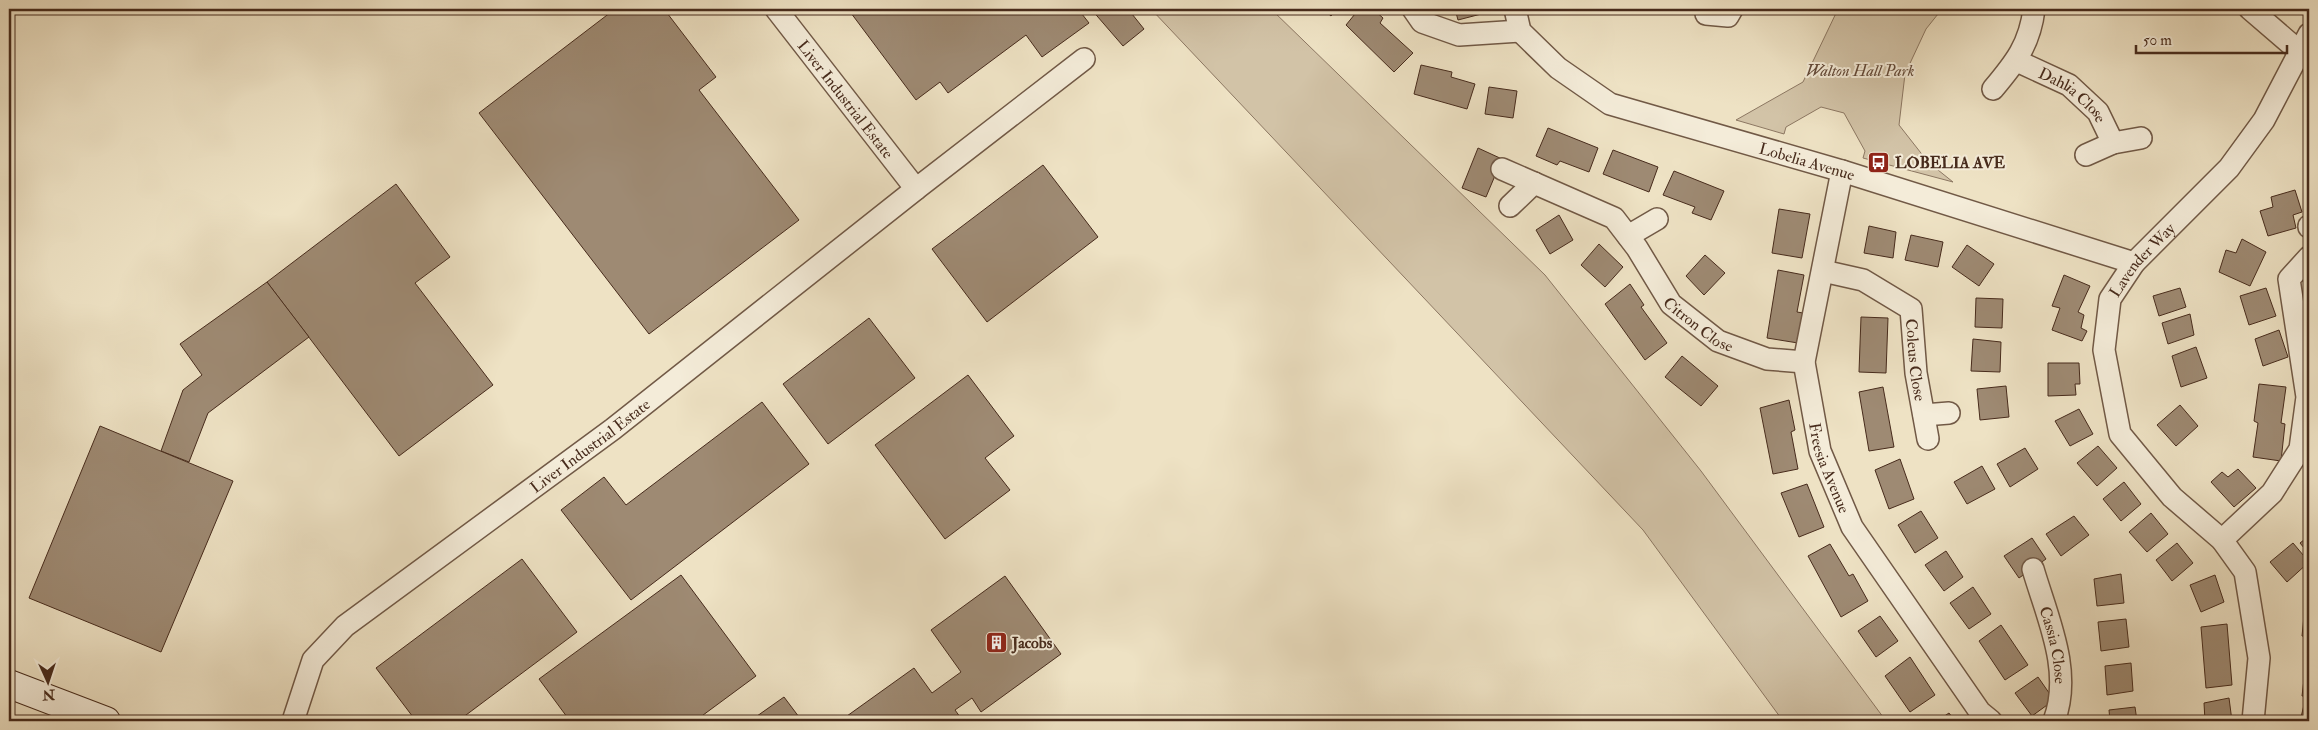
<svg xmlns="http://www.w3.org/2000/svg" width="2318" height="730" font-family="'IM FELL Double Pica',serif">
<rect width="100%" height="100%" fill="#eee2c4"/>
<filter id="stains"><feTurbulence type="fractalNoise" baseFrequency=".004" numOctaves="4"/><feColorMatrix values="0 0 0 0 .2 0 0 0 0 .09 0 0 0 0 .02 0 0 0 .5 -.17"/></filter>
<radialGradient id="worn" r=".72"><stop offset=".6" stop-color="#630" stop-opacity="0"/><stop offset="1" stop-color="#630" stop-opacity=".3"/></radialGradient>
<g fill="#d2c3a7" stroke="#8c7762">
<path d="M1151,9h120l274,266 156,196 185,250h-103l-140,-191z"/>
<path d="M1838,9h104l-16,20 -21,45 -6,51 29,37 25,20 -90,-24 2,-7 -21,-38 -23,-6 -35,20 -2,7 -48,-14 67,-38z"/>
</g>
<g fill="#9e8a73" stroke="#472b1c">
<path d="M615,9h49l52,68 -17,13 100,130 -150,114 -170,-221z"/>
<path d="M848,9h230l11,14 -47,34 -16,-22 -78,58 -8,-11 -24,18z"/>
<path d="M1091,9h37l16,20 -21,17z"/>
<path d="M1323,9h14l-6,7z"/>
<path d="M1359,9h14l10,9 -3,5 33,30 -19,19 -48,-47z"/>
<path d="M1455,9h29l1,4 -27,7z"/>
<path d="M1421,65l31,7 -1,5 24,7 -8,25 -53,-15z"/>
<path d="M1489,87l28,4 -4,27 -28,-4z"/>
<path d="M1548,128l50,20 -9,24 -29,-11 -3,4 -21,-9z"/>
<path d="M1478,148l24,11 -16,38 -24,-9z"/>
<path d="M1613,150l45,17 -9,25 -46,-18z"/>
<path d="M1043,165l55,72 -111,85 -55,-73z"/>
<path d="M1674,171l50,20 -13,29 -19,-7 3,-6 -32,-12z"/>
<path d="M396,184l54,73 -35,26 78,102 -94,71 -132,-174z"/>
<path d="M2295,190l7,22 -9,3 3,13 -28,8 -8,-25 13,-4 -2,-10z"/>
<path d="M1779,209l31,5 -8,44 -30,-5z"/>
<path d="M1559,215l14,25 -23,14 -14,-24z"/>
<path d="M1869,226l27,6 -3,26 -29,-5z"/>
<path d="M1911,235l32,7 -5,25 -33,-7z"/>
<path d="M2242,239l24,13 -16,34 -31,-14 7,-22 10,3z"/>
<path d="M1599,244l24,23 -18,20 -24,-22z"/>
<path d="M1967,245l27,19 -15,22 -27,-19z"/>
<path d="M1705,255l20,18 -21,22 -18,-19z"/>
<path d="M1778,270l26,5 -7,37 6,1 -5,30 -31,-5z"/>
<path d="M2064,275l26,11 -12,26 6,3 -3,13 6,3 -5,10 -30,-11 8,-22 -8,-2z"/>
<path d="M267,282l42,55 -101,76 -19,49 -28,-11 22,-61 19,-15 -22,-31z"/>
<path d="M1630,284l14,21 -3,2 26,36 -22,17 -40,-56z"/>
<path d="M2180,288l6,19 -27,9 -6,-20z"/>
<path d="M2266,288l10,28 -27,9 -9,-29z"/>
<path d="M1976,298l27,1 -1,29 -27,-1z"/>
<path d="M2190,314l4,21 -26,9 -6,-21z"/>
<path d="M1861,317l27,1 -2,55 -27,-1z"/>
<path d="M869,318l46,60 -87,66 -45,-60z"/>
<path d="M2279,330l9,27 -25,9 -8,-27z"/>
<path d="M1973,339l28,3 -1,30 -29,-1z"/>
<path d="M2196,347l11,31 -26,9 -9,-31z"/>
<path d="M1682,356l36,30 -17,20 -36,-29z"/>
<path d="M2048,363h31l1,21h-5l1,11 -28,1z"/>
<path d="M968,375l46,61 -29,22 25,32 -65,49 -70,-94z"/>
<path d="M2259,384l27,3 -5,36 4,1 -4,37 -28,-4 5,-34 -4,-2z"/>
<path d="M2006,386l3,31 -29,3 -3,-31z"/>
<path d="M1883,387l11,60 -25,4 -10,-59z"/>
<path d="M1789,400l6,30 -4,2 7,37 -25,5 -13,-66z"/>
<path d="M762,402l47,62 -178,136 -70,-90 43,-33 22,28z"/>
<path d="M2180,405l18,21 -22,20 -19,-21z"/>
<path d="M2079,409l14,25 -23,12 -15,-25z"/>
<path d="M100,426l133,55 -72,171 -132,-54z"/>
<path d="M2098,446l19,22 -20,18 -20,-23z"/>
<path d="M2025,448l13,21 -28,18 -13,-23z"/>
<path d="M1900,459l14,40 -25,10 -14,-39z"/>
<path d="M1982,466l13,23 -28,15 -13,-22z"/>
<path d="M2238,469l18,19 -22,19 -23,-25 11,-10 6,5z"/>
<path d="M2124,482l17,22 -20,17 -18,-22z"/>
<path d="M1807,484l17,43 -25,10 -18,-44z"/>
<path d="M1921,511l17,27 -23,15 -17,-28z"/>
<path d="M2151,513l17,21 -21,18 -18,-20z"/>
<path d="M2074,516l15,19 -28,21 -15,-22z"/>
<path d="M2309,536v18l-9,-11z"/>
<path d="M2032,538l14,21 -27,19 -15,-22z"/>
<path d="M2177,543l16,20 -21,18 -16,-21z"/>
<path d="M2293,543l16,19 -22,20 -17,-20z"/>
<path d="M1830,544l19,32 4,-2 15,27 -27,16 -33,-61z"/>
<path d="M1946,551l17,26 -19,14 -19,-26z"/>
<path d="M522,559l55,73 -119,89h-42l-40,-53z"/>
<path d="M2121,574l3,29 -27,3 -3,-27z"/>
<path d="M681,575l75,101 -61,45h-125l-31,-42z"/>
<path d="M2215,575l9,27 -23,10 -11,-27z"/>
<path d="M1005,576l56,78 -80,58 -9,-14 -17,12 8,11h-123l74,-53 18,25 29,-21 -30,-42z"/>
<path d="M1973,587l18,27 -22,15 -19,-26z"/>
<path d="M1880,616l18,25 -22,16 -18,-26z"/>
<path d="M2304,616l5,1v79h-7l7,-59 -7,-1z"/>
<path d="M2126,619l3,28 -28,4 -3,-29z"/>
<path d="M2227,624l5,61 -26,3 -5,-61z"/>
<path d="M2001,625l27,40 -23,15 -26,-39z"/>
<path d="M1910,657l25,38 -25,17 -25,-36z"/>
<path d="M2131,663l2,28 -26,4 -2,-29z"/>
<path d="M2038,677l16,23 -22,16 -17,-23z"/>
<path d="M784,697l18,24h-52z"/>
<path d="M2229,698l3,23h-27l-1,-18z"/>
<path d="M2305,701l4,1v19h-9z"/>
<path d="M2135,707l2,14h-27l-1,-11z"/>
<path d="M1949,713l6,8h-18z"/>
</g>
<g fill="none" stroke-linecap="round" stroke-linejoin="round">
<defs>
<g id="street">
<path d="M1413,9l9,13 37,13 61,-4"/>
<path id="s1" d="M1515,9l5,22 38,37 52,36 232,67 292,92"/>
<path d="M2250,9l50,43"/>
<path d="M1706,14l22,2 4,-7"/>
<path id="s2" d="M2017,61l52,24 29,27 15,31"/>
<path d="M1993,89c22,-26 37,-45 41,-80"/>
<path d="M2086,155l27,-12 28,-5"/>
<path id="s3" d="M1502,169l112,49 23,30 34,56 47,37 49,18 37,3"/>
<path id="s4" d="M1842,171l-38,191 16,89 32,76 128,185 11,9"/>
<path d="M916,189l168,-130"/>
<path d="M1510,206l24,-23"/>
<path d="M2309,226v1"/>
<path d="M1628,236l29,-17"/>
<path id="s5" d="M1823,271l40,9 48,29 5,64 12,66"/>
<path d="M1924,415l25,-2"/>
<path d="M2222,540l50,-47 28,-44 7,-52 -18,-118 20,-22"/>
<path id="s6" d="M2033,569c14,48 40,102 21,152"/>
<path id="s7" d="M293,721l20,-61 32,-34 268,-197 303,-240 -140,-180"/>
<path id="s8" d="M2253,721l6,-63 -14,-86 -23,-32 -50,-43 -52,-63 -16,-84 6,-51 24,-36 95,-95 35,-48 45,-86"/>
</g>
<path id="secondary" d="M9,684l97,37"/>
</defs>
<use href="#street" stroke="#715946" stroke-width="24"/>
<use href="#secondary" stroke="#472b1c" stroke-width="30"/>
<use href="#street" stroke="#f4ecd9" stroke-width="21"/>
<use href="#secondary" stroke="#f4ecd9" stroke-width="28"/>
</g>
<defs>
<symbol id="bus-square" viewBox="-11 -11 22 22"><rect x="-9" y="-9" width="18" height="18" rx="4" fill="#8f2418" stroke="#f4ecd9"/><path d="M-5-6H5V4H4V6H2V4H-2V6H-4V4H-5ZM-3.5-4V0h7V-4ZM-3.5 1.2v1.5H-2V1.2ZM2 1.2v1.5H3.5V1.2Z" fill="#fff"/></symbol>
<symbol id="building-square" viewBox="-11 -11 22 22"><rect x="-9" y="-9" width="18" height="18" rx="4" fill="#8f2418" stroke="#f4ecd9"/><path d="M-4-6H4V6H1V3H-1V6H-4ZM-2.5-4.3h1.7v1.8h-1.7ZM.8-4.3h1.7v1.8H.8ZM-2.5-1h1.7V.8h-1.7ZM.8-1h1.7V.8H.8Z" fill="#fff"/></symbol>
</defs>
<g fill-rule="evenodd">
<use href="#bus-square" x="1866" y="150" width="25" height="25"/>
<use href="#building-square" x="984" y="630" width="25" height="25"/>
</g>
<g text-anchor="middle" stroke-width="4" stroke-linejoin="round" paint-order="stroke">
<g font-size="16" font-style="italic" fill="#634938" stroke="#f4ecd9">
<text x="1860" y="76">Walton Hall Park</text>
</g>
<g font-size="16" fill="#472b1c" stroke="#f4ecd9">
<text dy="6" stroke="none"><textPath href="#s2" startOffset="66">Dahlia Close</textPath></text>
<text transform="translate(846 99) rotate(52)" y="6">Liver Industrial Estate</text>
<text dy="6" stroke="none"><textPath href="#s1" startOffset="344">Lobelia Avenue</textPath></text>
<text dy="6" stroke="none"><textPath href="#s8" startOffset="525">Lavender Way</textPath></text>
<text dy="6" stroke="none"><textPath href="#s3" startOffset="260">Citron Close</textPath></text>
<text dy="6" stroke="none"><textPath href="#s5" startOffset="148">Coleus Close</textPath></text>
<text dy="6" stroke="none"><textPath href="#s7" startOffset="415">Liver Industrial Estate</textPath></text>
<text dy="6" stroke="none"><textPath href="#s4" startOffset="304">Freesia Avenue</textPath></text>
<text dy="6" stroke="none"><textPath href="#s6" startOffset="79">Cassia Close</textPath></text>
</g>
<g font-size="16" font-weight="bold" fill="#472b1c" stroke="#f4ecd9" text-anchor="start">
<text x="1895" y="168">LOBELIA AVE</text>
<text x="1012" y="648">Jacobs</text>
</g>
</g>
<rect width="2318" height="730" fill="none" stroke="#eee2c4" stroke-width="30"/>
<rect x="10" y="10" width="2298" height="710" fill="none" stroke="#472b1c" stroke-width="2.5"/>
<rect x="15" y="15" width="2288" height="700" fill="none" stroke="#472b1c"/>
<g transform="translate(48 682) rotate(177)" stroke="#f4ecd9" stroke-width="4" paint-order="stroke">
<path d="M0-4L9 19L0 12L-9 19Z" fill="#472b1c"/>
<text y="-8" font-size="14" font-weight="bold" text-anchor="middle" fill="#472b1c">N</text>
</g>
<path d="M2136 45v8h151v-8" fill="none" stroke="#472b1c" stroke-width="2.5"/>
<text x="2143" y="45" font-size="15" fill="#472b1c" stroke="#f4ecd9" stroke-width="4" paint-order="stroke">50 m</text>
<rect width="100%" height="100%" filter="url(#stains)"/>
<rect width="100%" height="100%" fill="url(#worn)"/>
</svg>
